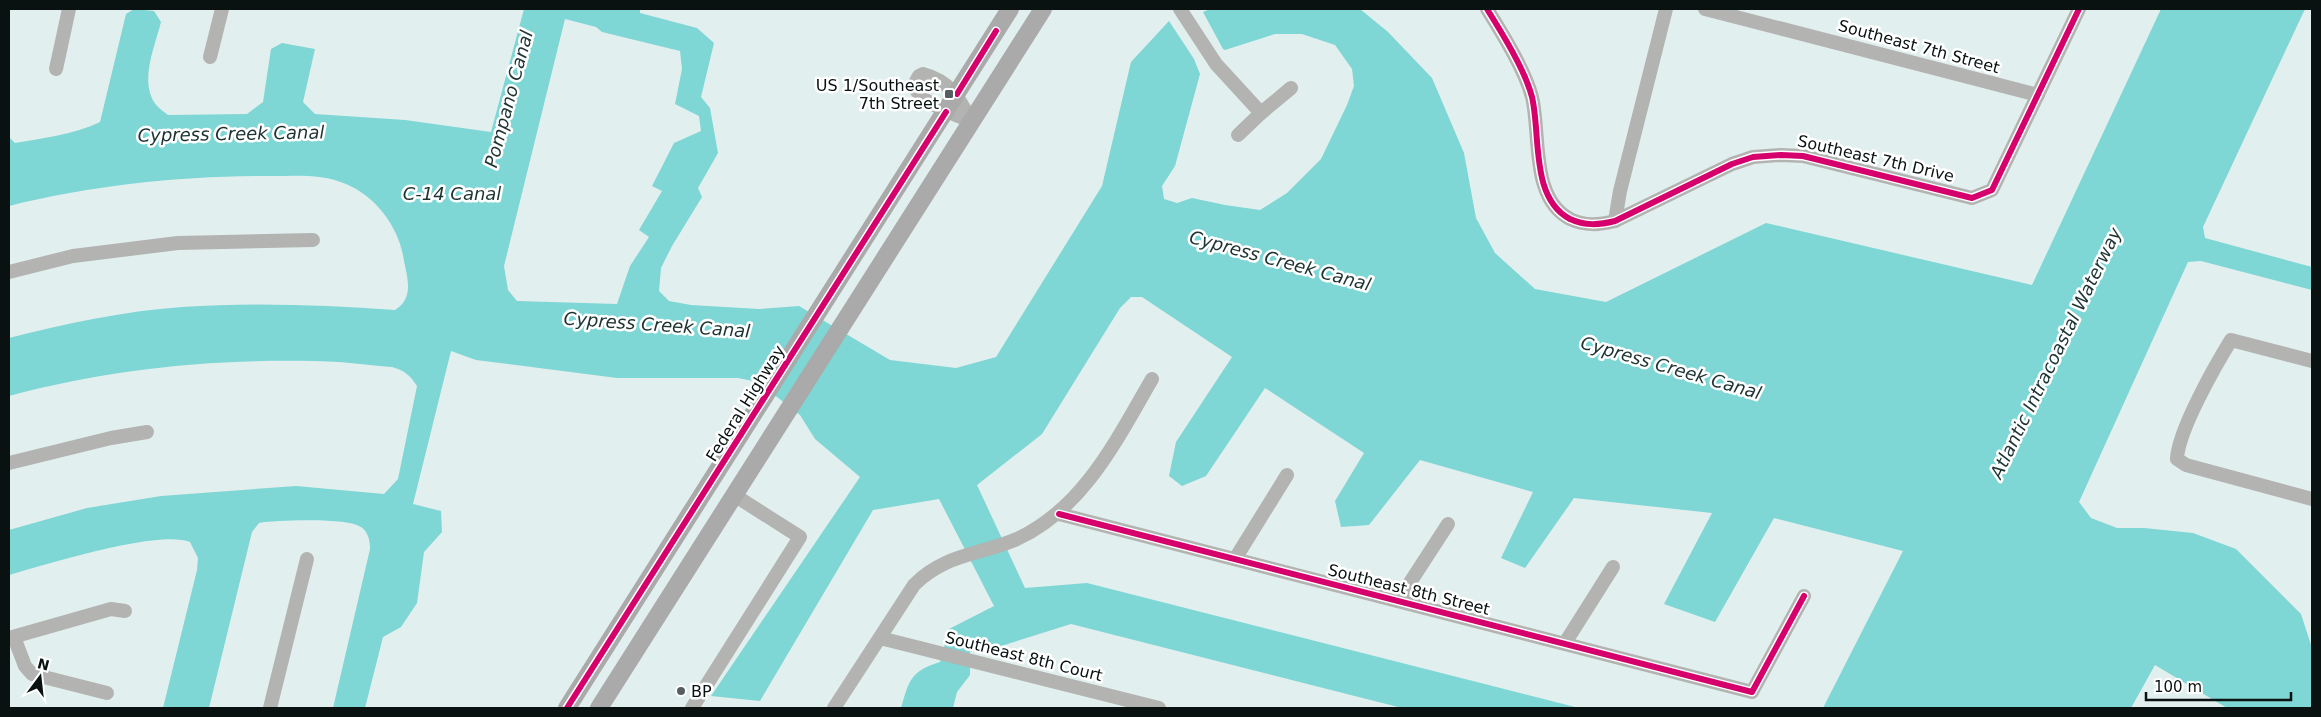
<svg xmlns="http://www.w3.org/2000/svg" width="2321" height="717" font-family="'DejaVu Sans',sans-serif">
<rect width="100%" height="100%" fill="#e2efef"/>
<path fill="#7ed6d5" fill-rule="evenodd" d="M134,9l20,2 7,11c-6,24 -21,57 -7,80 3,5 9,9 14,13l79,-1 16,-12 8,-53 11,-6 33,6 -12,53 12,12 90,6 86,12 33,-123h116v4l57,15 17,15 -13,54 9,11 8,45 -20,35 4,9 -30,49 -11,22 -2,23 10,10 22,4 68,4 40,-3 91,54 66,8 40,-11 106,-171 29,-124 38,-41 25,38 6,15 -25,92 -13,20 2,13 13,4 15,-5 33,7 35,5 27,-17 34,-34 26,-54 7,-19 -2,-17 -17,-24 -33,-11h-27l-50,16 -2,-1 -20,-37 7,-3h150l28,23 44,46 32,75 12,65 19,35 40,36 71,13 160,-79 266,62 129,-276h144l-102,218 2,11 107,29v23l-111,-29 -13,1 -109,240 12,16 26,10h27l49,5 43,16 65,65 11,34v60h-85l-72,-43 -24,43h-308l80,-157 -129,-33 -59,104 -51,-18 48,-91 -138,-15 -49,70 -24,-10 32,-66 -113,-32 -51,65 -28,2 -6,-26 29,-48 -99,-65 -59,88 -24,10 -13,-10 7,-34 56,-85 -90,-60h-11l-11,11 -78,126 -65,51 48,103 62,-5 492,125h-177l-331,-84 -73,23 -28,5v23l-13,17 -4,16h-52c8,-27 9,-37 39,-46l9,-33 45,-23 -55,-107 -66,11 -113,191 -49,-5 149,-219 -45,-38 -15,-24 -42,-33 -20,-4h-121l-141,-18 -25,-9 -38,153 28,7 1,21 -18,20 -7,51 -16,24 -18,10 -18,71h-32l37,-159c0,-9 -2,-19 -11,-23 -15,-8 -82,-6 -100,-3l-7,9 -43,176h-46l34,-138 1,-12 -8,-16c-31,-13 -146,23 -181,33v-45l78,-22 74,-12 135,-10 88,8 14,-15 19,-93c-7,-11 -12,-15 -25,-19 -26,-2 -53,-6 -79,-6 -103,-2 -205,8 -304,35v-58c56,-14 114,-27 173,-31 71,-5 142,-2 213,3 21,-13 11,-35 8,-55 -6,-30 -28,-59 -57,-71 -25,-11 -52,-8 -78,-8 -87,0 -175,9 -259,30v-69l6,6c28,-5 58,-8 85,-21l26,-108zM565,19l31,8 6,5 78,19 2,18 -7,35 24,12 2,15 -27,12 -22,43 10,5 -23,39 10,7 -19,29 -13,38 -100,-3 -9,-11 -4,-24z"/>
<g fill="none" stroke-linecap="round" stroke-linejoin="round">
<g stroke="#b3b3b1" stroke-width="14">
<path d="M1180,9l36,55 45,49 30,-25"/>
<path d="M1487,9c15,24 38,61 45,88 9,38 -2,101 38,122 15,7 29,6 45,2l117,-57 21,-7 28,-2 22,1 169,42 20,-8 87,-181"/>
<path d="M1705,9l333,86"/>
<path d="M210,57l12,-48"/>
<path d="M56,69l13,-60"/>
<path d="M923,74c27,7 36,24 48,47 -14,-5 -55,-20 -57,-36l5,-9z"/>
<path d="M1238,135l23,-22"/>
<path d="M1615,221l5,-30 46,-182"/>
<path d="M9,272l64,-16 105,-13 135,-3"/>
<path d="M2312,361l-81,-21c-16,26 -53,91 -54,119l9,6 126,34"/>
<path d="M9,463l102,-25 36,-6"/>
<path d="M1059,514l693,178 52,-96"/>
<path d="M1235,559l52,-84"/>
<path d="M1398,601l50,-77"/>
<path d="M14,637l11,29 7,8 75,19"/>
<path d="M9,638l102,-29 14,2"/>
<path d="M880,638l279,70"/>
<path d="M1565,643l48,-76"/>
<path d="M270,708l37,-149"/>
<path d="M692,708l108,-171 -66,-42"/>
<path d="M834,708l80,-123c30,-31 66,-30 103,-46 67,-31 100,-100 135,-160"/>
</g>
<g stroke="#a9aaa9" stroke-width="18">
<path d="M567,708l443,-699"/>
<path d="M599,708l444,-699"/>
</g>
<defs>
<g id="cycleway">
<path d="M1487,9c15,24 38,61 45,88 9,38 -2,101 38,122 15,7 29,6 45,2l117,-57 21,-7 28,-2 22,1 169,42 20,-8 87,-181"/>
<path d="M957,94l39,-63"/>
<path d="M1059,514l693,178 52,-96"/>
<path d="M567,708l379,-596"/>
</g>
</defs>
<use href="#cycleway" stroke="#fff" stroke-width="9"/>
<use href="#cycleway" stroke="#d6006c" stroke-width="6"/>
</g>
<g fill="#555f5f" stroke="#fff" stroke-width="2">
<rect x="944" y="89" width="10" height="10" rx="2.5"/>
<circle cx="681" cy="691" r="5"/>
</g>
<g text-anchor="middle" stroke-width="5" stroke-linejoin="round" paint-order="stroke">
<g font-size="16" fill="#091111" stroke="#fff">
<text transform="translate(1919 46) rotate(15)" y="6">Southeast 7th Street</text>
<text transform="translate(1876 158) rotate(13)" y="6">Southeast 7th Drive</text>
<text transform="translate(745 403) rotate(-58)" y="6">Federal Highway</text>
<text transform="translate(1409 589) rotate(14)" y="6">Southeast 8th Street</text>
<text transform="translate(1024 656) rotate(14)" y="6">Southeast 8th Court</text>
</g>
<g font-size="16" fill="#091111" stroke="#fff" text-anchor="end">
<text x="939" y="91">US 1/Southeast<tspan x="939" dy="18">7th Street</tspan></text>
<text x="691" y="697" text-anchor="start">BP</text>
</g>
<g font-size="18" font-style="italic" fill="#1d3332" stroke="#fff">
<text transform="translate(509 99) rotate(-75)" y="6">Pompano Canal</text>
<text transform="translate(231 134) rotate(-1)" y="6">Cypress Creek Canal</text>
<text x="452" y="200">C-14 Canal</text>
<text transform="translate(1280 261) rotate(15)" y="6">Cypress Creek Canal</text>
<text transform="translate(657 325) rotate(4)" y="6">Cypress Creek Canal</text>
<text transform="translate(2056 353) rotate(-64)" y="6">Atlantic Intracoastal Waterway</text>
<text transform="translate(1671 368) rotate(16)" y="6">Cypress Creek Canal</text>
</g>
</g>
<rect width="2321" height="717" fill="none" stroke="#091111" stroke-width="20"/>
<g transform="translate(40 677) rotate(15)" stroke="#ffffff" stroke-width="4" paint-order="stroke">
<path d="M0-4L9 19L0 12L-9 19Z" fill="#091111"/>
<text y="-8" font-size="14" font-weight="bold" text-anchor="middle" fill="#091111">N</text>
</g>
<path d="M2146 692v8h145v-8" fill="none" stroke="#091111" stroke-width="2.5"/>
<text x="2154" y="692" font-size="15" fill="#091111" stroke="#ffffff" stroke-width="4" paint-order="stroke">100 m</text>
</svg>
